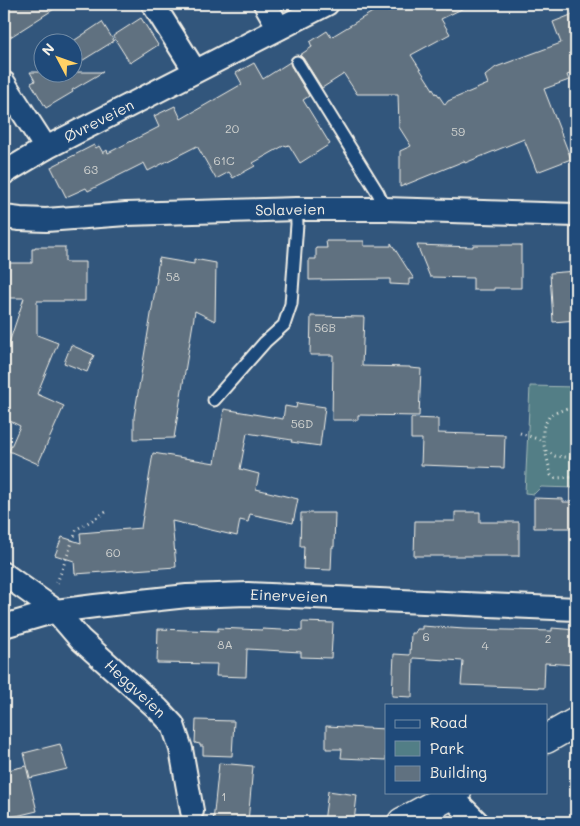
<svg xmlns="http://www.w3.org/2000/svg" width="580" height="826" font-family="Mali,sans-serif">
<rect width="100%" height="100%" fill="#32567c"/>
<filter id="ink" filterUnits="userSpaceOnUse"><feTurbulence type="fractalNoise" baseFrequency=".02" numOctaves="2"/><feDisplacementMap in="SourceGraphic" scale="10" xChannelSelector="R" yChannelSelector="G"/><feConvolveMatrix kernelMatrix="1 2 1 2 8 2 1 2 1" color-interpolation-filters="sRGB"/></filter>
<g filter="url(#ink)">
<path fill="#527e86" stroke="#a3b8b7" d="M530,386l46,1v101l-35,-1 -7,7 -9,-1z"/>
<g fill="#607180" stroke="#f4f1e8">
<path d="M4,4h58l-58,37z"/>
<path d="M403,4h69l-31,15 9,15 -39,21 25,39 1,-1 8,12 3,-4 40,-17 -3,-8 11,-9 65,-24 -8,-21 23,-9v64h-1l-2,-4 -6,2 2,5 -25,9 27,70 -34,13 -13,-33 -59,24 -1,-2 -64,26v-36l11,-5 -12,-19 -1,-33h-41l-13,-20 -22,14 -19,-30 -3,-3 12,-8 -2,-5 17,-11 4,6 53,-32 4,7z"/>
<path d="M141,18l17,27 -28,18 -17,-27z"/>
<path d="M102,22l12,19 -42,26v-25z"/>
<path d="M290,62l1,4 18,30 -6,4 27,44 -30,19 -11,-18 -3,1 -1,-1 -32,18 2,3 -22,12 -4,-6 -13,7 -19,-33 -49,25 -4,-8 -56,28 -2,-3 -20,9 -15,-30 43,-22 2,3 3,-2 4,7 4,-3 1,3 51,-26 -5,-11 21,-10 6,13 61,-35 -6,-11 18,-10 9,16z"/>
<path d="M30,72h73l-31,18 1,2 -27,16 -15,-25 4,-2z"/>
<path d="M326,241h38v5h27v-3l23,36h-5v6l-19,-1v-5l-81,1v-21h7v-11h11z"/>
<path d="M417,245l56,2v-2h48v43h-27v2h-21v-12l-43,-1z"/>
<path d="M35,247h30v15h20v39h-48v34l21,8 -21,51 27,12 -26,58 -29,-13 11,-25 -16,-8v-60l20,-60h-20v-35h28v-14h3z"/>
<path d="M159,258l35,6v-5l22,4 -1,58 -20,-10 -21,127 -40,1v-22l23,-139h-1z"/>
<path d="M576,271v49l-23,2 -3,-49z"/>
<path d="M311,316l53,1 -2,49 48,1v1l11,1 -2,47 -61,-1v5h-26l1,-65h-23z"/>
<path d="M71,345l23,10 -7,17 -23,-9z"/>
<path d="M297,403l28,4 -5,39 -29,-4 1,-2 -45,-7 -7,36 19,5 -3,15 42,10 -5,24 -43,-9 -2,8 -8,-2 -3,16 -65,-15 4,46 -101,7 -1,-13 -19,-6 7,-18 19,6 -1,-10 61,-5 12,-75 62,10 9,-54 59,10 2,-13 11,2z"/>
<path d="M411,418l27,1v14l67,2 -1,33 -83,-3 1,-26h-11z"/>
<path d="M534,498l29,1v3h13v26h-42z"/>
<path d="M455,512h25v10h39v34h-105l1,-35h40z"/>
<path d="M301,513h34l-1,34h-2l-1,23 -28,-1 1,-23h-4z"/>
<path d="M302,622l31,1 -2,35 -30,-1v-5l-54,-3 -1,28 -30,-1 1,-12 -60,-1 1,-34 60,2v-3l44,2v-1l40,2z"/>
<path d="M422,626l42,3 88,2v-3l24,2v35l-31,-2 -1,25 -83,-3 2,-24 -50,-3 -1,39 -20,-1 2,-42 16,1 1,-22h4l1,-4h6z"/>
<path d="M196,720l38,1 -2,35 -29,-1v-9h-3v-2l-5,-1z"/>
<path d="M326,726l60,3v31l-45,-2 1,-9h-16z"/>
<path d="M60,744l7,25 -37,9 -6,-25z"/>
<path d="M219,763l34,3 -5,56h-35z"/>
<path d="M26,766l11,45 -33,8v-48z"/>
<path d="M328,791l29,4 -3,27h-30z"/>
</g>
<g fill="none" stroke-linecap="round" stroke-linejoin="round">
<defs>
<g id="service">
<path d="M297,62l81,131 7,16"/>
<path d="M214,400l51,-58 19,-17 7,-21 6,-80 -1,-15"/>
</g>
<g id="minor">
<path d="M153,4l42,67"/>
<path d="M265,4l14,24"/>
<path d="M4,83l42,65"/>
<path d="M4,173l42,-25 281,-144"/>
<path d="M4,217l16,2 26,1 80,-6 170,-5h89l191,6"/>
<path d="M4,574l52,37 24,28 78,70 15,16 8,24 11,62"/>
<path d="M4,626l52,-15 39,-5 92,-10 61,-2 328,15"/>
<path d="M451,796l26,26"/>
</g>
<g id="primary">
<path d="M546,739l30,-17"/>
<path d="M402,822l55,-30"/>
</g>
</defs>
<use href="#service" stroke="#f4f1e8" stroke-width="15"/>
<use href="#minor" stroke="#f4f1e8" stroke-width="26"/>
<use href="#primary" stroke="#f4f1e8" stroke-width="31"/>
<g stroke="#f4f1e8" stroke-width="3" stroke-dasharray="1 4" stroke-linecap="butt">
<path d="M576,408l-6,-1 -20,8 -7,13v13l8,34 4,3 21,-1"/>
<path d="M520,433l23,8"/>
<path d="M546,451l9,5 21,2"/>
<path d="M57,583l20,-54 29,-17"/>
</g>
<use href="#service" stroke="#1f4a7a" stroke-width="11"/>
<use href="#minor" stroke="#1f4a7a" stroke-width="22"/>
<use href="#primary" stroke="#1f4a7a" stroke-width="28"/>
</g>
</g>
<g text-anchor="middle" stroke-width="4" stroke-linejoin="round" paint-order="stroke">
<g font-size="12" fill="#cfd1ce">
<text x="232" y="133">20</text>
<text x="458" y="136">59</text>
<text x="224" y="165">61C</text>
<text x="91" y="174">63</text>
<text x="173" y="281">58</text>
<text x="325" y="332">56B</text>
<text x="302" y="428">56D</text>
<text x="113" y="557">60</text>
<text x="426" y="641">6</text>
<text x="548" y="643">2</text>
<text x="225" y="649">8A</text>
<text x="485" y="650">4</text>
<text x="224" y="801">1</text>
</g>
<g font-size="15" fill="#f4f1e8" stroke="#1f4a7a">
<text transform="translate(99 121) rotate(-27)" y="5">Øvreveien</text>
<text transform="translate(290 210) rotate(-1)" y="5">Solaveien</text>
<text transform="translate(289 596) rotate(2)" y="5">Einerveien</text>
<text transform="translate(135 689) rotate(43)" y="5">Heggveien</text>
</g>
</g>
<rect width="580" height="826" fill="none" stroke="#1f4a7a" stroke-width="20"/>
<rect x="10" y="10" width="560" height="806" fill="none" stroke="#f4f1e8" stroke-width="2" filter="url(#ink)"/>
<rect x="385" y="704" width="162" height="90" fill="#1f4a7a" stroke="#748da6"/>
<rect x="395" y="720" width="25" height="8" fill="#1f4a7a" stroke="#748da6"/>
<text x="430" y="728" font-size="15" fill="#f4f1e8">Road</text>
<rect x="395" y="741" width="25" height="15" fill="#527e86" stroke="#748da6"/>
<text x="430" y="754" font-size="15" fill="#f4f1e8">Park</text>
<rect x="395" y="766" width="25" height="15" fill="#607180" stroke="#748da6"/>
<text x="430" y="778" font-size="15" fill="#f4f1e8">Building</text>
<g transform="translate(58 58) rotate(311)"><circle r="24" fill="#1f4a7a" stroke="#748da6"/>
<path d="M0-4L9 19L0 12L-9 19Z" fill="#ffd166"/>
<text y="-8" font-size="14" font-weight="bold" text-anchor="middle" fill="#f4f1e8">N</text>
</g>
</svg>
